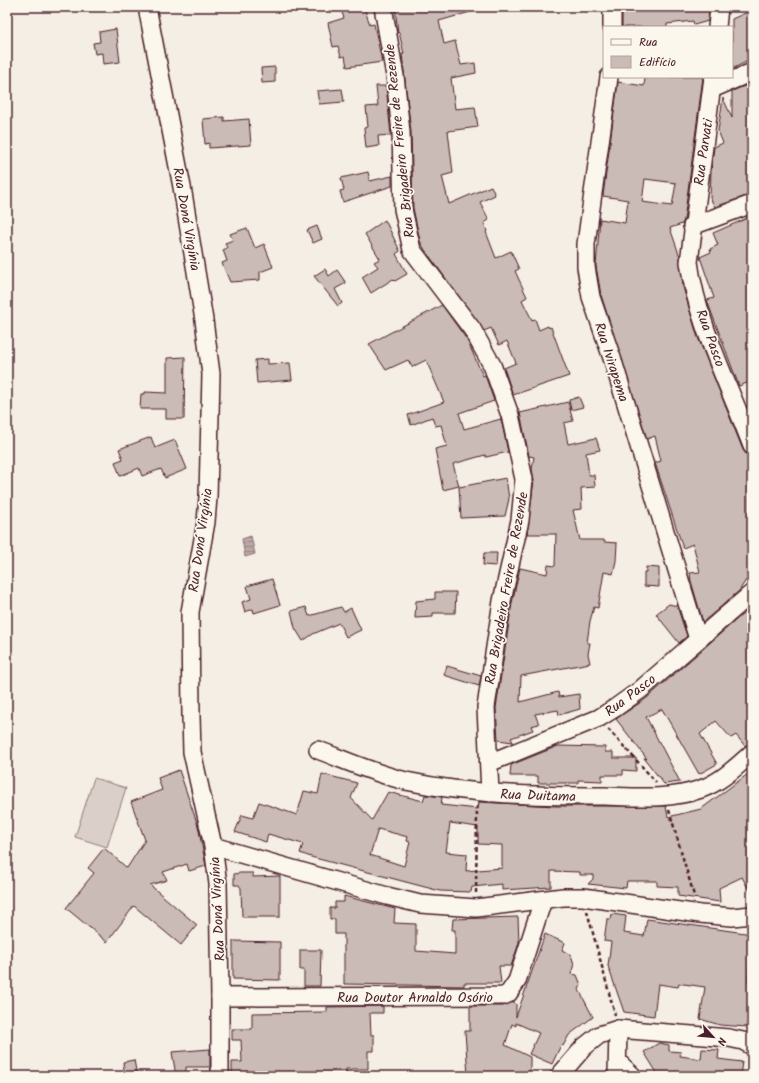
<svg xmlns="http://www.w3.org/2000/svg" width="759" height="1083" font-family="Kalam,sans-serif">
<defs>
<pattern id="water-rules" width="6" height="5" patternUnits="userSpaceOnUse"><rect width="6" height="5" fill="#baa7a5"/><path d="M0 2.5h6" fill="none" stroke="#998787"/></pattern>
</defs>
<rect width="100%" height="100%" fill="#f4eee4"/>
<filter id="ink" filterUnits="userSpaceOnUse"><feTurbulence type="fractalNoise" baseFrequency=".025" numOctaves="2"/><feDisplacementMap in="SourceGraphic" scale="8" xChannelSelector="R" yChannelSelector="G"/><feConvolveMatrix kernelMatrix="1 2 1 2 8 2 1 2 1" color-interpolation-filters="sRGB"/></filter>
<g filter="url(#ink)">
<path fill="#dbd0c9" stroke="#92787a" d="M94,778l32,10 -19,59 -32,-10z"/>
<path fill="url(#water-rules)" stroke="#8d7174" d="M251,536l4,18 -10,3 -3,-18z"/>
<g fill="#cabbb6" stroke="#4a1f2b" fill-rule="evenodd">
<path d="M340,7h24l6,18 4,-1 8,38 -35,5 -2,-11 -4,1 -3,-11 -5,1 -5,-24 16,-5z"/>
<path d="M395,7h82v3l-38,11 5,23 11,-3 6,24 14,-2 1,10 -25,5 4,31 20,-2 3,20 -30,4 5,42 -11,3 7,28 42,-18 4,9 -15,7 9,18 -5,3 3,8 -1,1 10,26 15,-7 8,18 -4,2 12,26 -5,3 10,20 3,-1 4,11 9,-4 1,2 2,-1 18,49 -56,19 -9,-27 12,-5 -9,-22 -8,4 -8,-17 -7,3 -59,-81 -5,-9 -7,-33 -2,-76 -9,-78h2l-5,-22 -1,1z"/>
<path d="M622,7h84v3h3l-1,11 -14,4 -1,-4 -26,3v3h-45z"/>
<path d="M752,10v49l-20,10v-50z"/>
<path d="M116,29l4,33 -17,2 -1,-11 -7,1 -2,-11 7,-1 -1,-10z"/>
<path d="M275,67v15l-13,1 -1,-15z"/>
<path d="M645,77h58l-19,143 -2,4 -12,4 10,29 3,30 14,48 46,115 3,4 6,2v124h-6l-7,11 -36,31 -12,-41 -1,-8 10,-1 -7,-28 -10,4 -28,-85 6,-2 -6,-25 -8,3 -46,-144 -5,-29 4,-47 25,4 3,-23 -25,-4 15,-114 26,4zM645,179l31,4 -4,23 -30,-4z"/>
<path d="M752,83v111l-37,13 -5,-9 1,-27 3,-24 9,-4 -5,-12 5,-33 9,20v-27z"/>
<path d="M376,86h10l5,49 -13,1 1,10 -13,2 -2,-20 4,-1 -2,-20 12,-1z"/>
<path d="M342,89l2,13 -25,2 -2,-13z"/>
<path d="M224,117v4l25,-2 2,26 -42,3v-5l-4,1 -2,-25z"/>
<path d="M368,172l2,9 22,-5v10l-49,16 -3,-11 4,-1 -3,-12z"/>
<path d="M752,216v165l-13,5 -30,-80 -2,-6 7,-2 -14,-41 11,-5 -1,-3 8,-4 -5,-12z"/>
<path d="M385,220l15,31 -4,3 11,20 -12,7 -2,-2 -22,14 -9,-16 16,-10 -4,-5 6,-3 -15,-25z"/>
<path d="M317,226l5,13 -9,4 -6,-13z"/>
<path d="M247,228l8,20 9,-4 9,23 -13,5v8l-30,2 -8,-19 5,-2 -4,-11 4,-2 -2,-5 8,-3 -3,-6z"/>
<path d="M325,269l4,7 8,-6 9,13 -11,6 7,14 -4,3 -24,-30z"/>
<path d="M442,305l25,35 16,36 2,-1 9,26 -35,12 5,16 37,-10 7,33 -22,5 -1,-2 -32,9 6,22 -16,4 -8,-41 12,-3 -6,-21 -6,1 -3,-9 -21,8 -3,-10 36,-13 -18,-42 -14,7 -4,-7 -22,10 -17,-26z"/>
<path d="M185,357l-1,62h-18v-10h-26l1,-15h4v-2l22,1v-35z"/>
<path d="M268,359v5l22,-1 2,17 -35,3 -2,-23z"/>
<path d="M579,397l4,10 -12,3 -2,-10z"/>
<path d="M568,402l5,19 -9,2 4,21 28,-6 4,12 -14,3 3,22h5l1,12 -14,1 1,21 -9,1 7,30h24v2l13,1 -1,18 -3,13 -9,-2 -6,36 -4,-1 -4,14 -3,22h3l-2,11 2,9 -69,13 -1,26 38,-10 1,5 20,-3 1,15 -21,6 -1,-5 -23,4 4,10 -8,2 2,4 -22,8 2,4 -15,-2 -2,-32 16,-105 8,-35 27,6 1,-9 7,1 1,-32h-29l7,-54 -2,-11 2,-12 -5,-1 -9,-43z"/>
<path d="M151,437l4,11 20,-8 12,29 -22,9 -4,-9 -19,7 -3,-8 -19,8 -5,-14 8,-3 -4,-10z"/>
<path d="M506,478l3,21 -4,17 -44,2 -2,-31z"/>
<path d="M484,553h13l-1,13 -13,-1z"/>
<path d="M646,567l13,1v19l-15,-1v-14h2z"/>
<path d="M272,579l8,26 -26,8 -1,-4 -8,3 -3,-10 9,-3 -4,-13z"/>
<path d="M435,592h21l-1,21h-22v4l-18,1 1,-17 19,-2z"/>
<path d="M669,604l8,2 10,30 -8,7 -23,-29z"/>
<path d="M752,606v137l-7,3 -9,-11 -5,3 -15,-17 -16,13 17,30 -18,10 -37,-65 -16,8 34,65 -16,2 -20,-26 3,1 -31,-40 31,-21z"/>
<path d="M306,607l3,9 32,-9 3,5 7,-4 10,22 -15,7 -7,-14 -26,11 -10,7 -8,-13 -4,-17z"/>
<path d="M447,666l34,10 -2,10 -35,-11z"/>
<path d="M558,746l47,1v5h8v6h23v13l-13,-1v5h-21v6l-24,-1v3h-40v-7h-28l1,-11z"/>
<path d="M179,770l19,56 8,40 -17,5 -2,-7 -24,8 4,8 -17,5 47,40 -16,20 -47,-39 -27,36 -41,-34 28,-35 -6,-5 16,-20 23,20 18,-28 -14,-38 31,-12 -4,-12z"/>
<path d="M752,771v80l-3,4 3,5v35l-10,-18 -23,11 1,14 -42,-6v-9l-21,-1v-5h-30l-1,7 -38,-4 5,-5v-4h-13v-3l-29,-1v16l-49,3v-6l-30,3 -1,5 -31,-1 -129,-34 -11,-4 3,-9 -35,-10 -2,8 -31,-10 7,-17 11,3 6,-16 38,13 7,-24 14,3 4,-20 35,9 -6,15 21,22 16,-28 35,9 2,-6 17,2 -1,8 37,4 1,-7 76,4h111l2,11 33,-8zM450,823l28,4v17l24,1v23l-36,3 1,-17 -21,-2zM378,829l30,8 -1,4 3,1 -6,24 -34,-11z"/>
<path d="M240,873h13v4l27,-1v41h-38l-1,-29 -2,-3h-5v-11z"/>
<path d="M344,896l51,13 -1,14 22,1v27l39,3v-24h-3l1,-11 65,-2 1,26 -8,23h-12l2,17h-37v3l-120,-2v-50h-9v-15h-5v-11h5v-6h9z"/>
<path d="M612,914l14,2 -2,17 20,3 3,-17 105,15 -4,47h3l-4,46 -27,-2 -20,-6 5,-32 -21,-3h-5l-1,3 -20,-3 -4,32 -30,-4 -16,-46 3,-24 -7,-1 3,-22h4z"/>
<path d="M545,934l20,9 -3,7 9,5 3,9 -3,10 6,1 4,10 -2,5 14,27 -24,18 -6,11 -2,-1 -9,19 -23,-10 10,-21 -23,-10v3l-4,-2 -7,21 25,12v19h-62l-3,-45h5v-25h33l10,-4 3,2v13z"/>
<path d="M233,941l47,1v38l-47,-1z"/>
<path d="M300,950h21l-1,36h-16v-16h-4z"/>
<path d="M383,1006v7h-13l1,22h3v16h-6v18h-22v7h-114v-14h10l-1,-22h-9v-11h20v-16l75,-1v-5z"/>
<path d="M659,1043l10,2v6l12,1 -1,4 21,3 1,-10 17,1 -1,9 24,3 -2,14h-81l-15,-24z"/>
<path d="M210,1049v18h-24v9h-10l-4,-24z"/>
<path d="M134,1060l3,16h-12l-2,-14z"/>
</g>
<g fill="none" stroke-linecap="round" stroke-linejoin="round">
<defs>
<g id="minor">
<path d="M147,7l35,180 22,133 7,54 -3,123 -2,25 -16,90 1,104 1,36 21,94 5,38 2,113v79"/>
<path d="M383,7l12,69 6,56 2,77 9,41 60,79 20,36 18,50 14,64 -4,41 -18,81 -16,106 4,86"/>
<path d="M612,7v20"/>
<path d="M717,27l2,-20"/>
<path d="M609,77l-23,167v23l5,30 22,64 85,278"/>
<path d="M713,77l-24,185c8,62 41,125 63,184"/>
<path d="M712,89l40,-17"/>
<path d="M692,226l60,-22"/>
<path d="M318,750c29,11 58,24 88,31 65,14 132,15 199,15 32,1 65,4 96,-7 20,-7 35,-22 51,-36"/>
<path d="M489,763l110,-45 16,-10 25,-18 112,-97"/>
<path d="M213,846l174,50 33,8 56,4 87,-11h20l117,17 32,3 20,-2"/>
<path d="M220,997l283,-1 5,-2 9,-13 26,-81"/>
<path d="M618,1062l15,14"/>
<path d="M559,1076l25,-29 15,-12 19,-6 111,9 14,3 9,5"/>
<path d="M617,1076l1,-47"/>
</g>
</defs>
<use href="#minor" stroke="#4a1f2b" stroke-width="20"/>
<g stroke="#4a1f2b" stroke-width="2.5" stroke-dasharray="4 3" stroke-linecap="butt">
<path d="M608,729l48,53"/>
<path d="M669,810l26,89"/>
<path d="M476,893l1,-87"/>
<path d="M587,911l28,104"/>
</g>
<use href="#minor" stroke="#fbf7ec" stroke-width="17"/>
</g>
</g>
<g text-anchor="middle" stroke-width="3.5" stroke-linejoin="round" paint-order="stroke">
<g font-size="14" fill="#4a1f2b" stroke="#fbf7ec">
<text transform="translate(399 141) rotate(-96)" y="5">Rua Brigadeiro Freire de Rezende</text>
<text transform="translate(703 152) rotate(-82)" y="5">Rua Parvati</text>
<text transform="translate(187 219) rotate(80)" y="5">Rua Doná Virgínia</text>
<text transform="translate(711 338) rotate(70)" y="5">Rua Pasco</text>
<text transform="translate(612 362) rotate(72)" y="5">Rua Ivirapema</text>
<text transform="translate(200 540) rotate(-82)" y="5">Rua Doná Virgínia</text>
<text transform="translate(506 588) rotate(-80)" y="5">Rua Brigadeiro Freire de Rezende</text>
<text transform="translate(630 695) rotate(-37)" y="5">Rua Pasco</text>
<text transform="translate(538 795) rotate(2)" y="5">Rua Duitama</text>
<text transform="translate(217 909) rotate(-93)" y="5">Rua Doná Virgínia</text>
<text x="415" y="1002">Rua Doutor Arnaldo Osório</text>
</g>
</g>
<rect width="759" height="1083" fill="none" stroke="#fbf7ec" stroke-width="24"/>
<rect x="12" y="12" width="735" height="1059" fill="none" stroke="#4a1f2b" stroke-width="1.5" filter="url(#ink)"/>
<rect x="603" y="26" width="130" height="52" fill="#fbf7ec" stroke="#b4a19f"/>
<rect x="611" y="39" width="20" height="6" fill="#fbf7ec" stroke="#b4a19f"/>
<text x="639" y="46" font-size="12" fill="#4a1f2b">Rua</text>
<rect x="611" y="56" width="20" height="12" fill="#cabbb6" stroke="#b4a19f"/>
<text x="639" y="66" font-size="12" fill="#4a1f2b">Edifício</text>
<g transform="translate(713 1037) rotate(117)" stroke="#fbf7ec" stroke-width="3" paint-order="stroke">
<path d="M0-3L7 15L0 10L-7 15Z" fill="#4a1f2b"/>
<text y="-6" font-size="11" font-weight="bold" text-anchor="middle" fill="#4a1f2b">N</text>
</g>
</svg>
